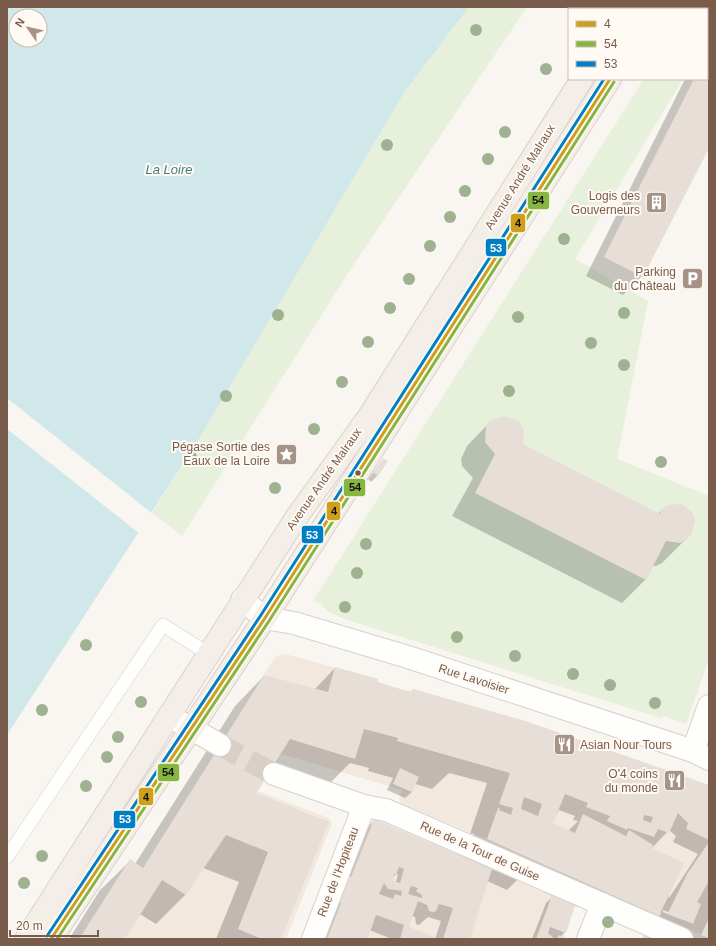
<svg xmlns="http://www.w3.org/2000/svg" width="716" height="946" font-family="Helvetica,sans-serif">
<rect width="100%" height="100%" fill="#f9f5f0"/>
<g fill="#f2e8de">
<path d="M285,654l93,25v3l22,7 11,2 2,-2 112,32 184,64v153l-150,-66 1,-1 -22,-10 -136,-57 -3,-5 3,-9 -121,-36 -23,37 71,27 3,6 -46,115h-207l51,-80 13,9 132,-211z"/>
<path d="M374,819l201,86 -12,34h-236l14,-36 7,-28 3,2z"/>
</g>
<g fill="#e7f0db">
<path d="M469,7h58l-175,260 -170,269 -30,-23 47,-74 205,-346z"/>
<path d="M644,79h39l-108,180 73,42 -31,158 92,37v163l-23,65 -22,-8 -3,2 -314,-98 -20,-9 -6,-7 -8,-3z"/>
</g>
<path fill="#d0e8ea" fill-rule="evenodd" d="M7,7h462l-65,86 -205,346 -192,296zM16,16h24v24h-24z"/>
<path fill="#f9f5f0" d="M7,398l146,116 -13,20 -133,-105z"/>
<g fill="#0003" fill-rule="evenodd">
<path d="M685,79h22l2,67 -67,130 -19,19 -37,-19z"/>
<path d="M490,422l32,23 136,69 5,-5 23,30 -24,24 -6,3h-3l-8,14 -23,23 -170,-87 21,-38 -11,-12 -1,-7 6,-13z"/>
<path d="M383,459l-5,16 -7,7 -3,-3z"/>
<path d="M335,668l42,15 332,103v153h-25l-29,-13 6,-13 -16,16 -62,-28 -6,6 -3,-2 -9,27 -5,5 2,2h-6l-6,-3 -1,3h-17l14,-36 7,-7 -35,-17 -11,11 -20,-9 -18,58h-77l-23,-9 -3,9h-46l41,-106 14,-13 87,37 6,-17 6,-6h-4l17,-51 -38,-10 -17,16 -17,-5 -3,8 -7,6 -18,-8 6,-12 -25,-7 1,-3 -19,-5 -25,25 -57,-17 -14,23 73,29 -47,116h-64l23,-57 -36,-14 -17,26 -30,30 -16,-10 -16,25h-55l31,-49 30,-29 5,3 100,-158 29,-30 50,14zM559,810l16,6 -2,4 5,1 -10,10 -17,-7zM669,830l7,6 -3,6 25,12 -29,44 -18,-49zM396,874l2,1 -2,7 -6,-2zM663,910l20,8v2l-20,-8zM411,916l4,1 1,7 3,1 9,-8 13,4 -6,18 -28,-11z"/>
</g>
<g fill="#e6ded7" fill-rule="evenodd">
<path d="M707,53h2v95l-66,129 -39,-20 90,-178h13z"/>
<path d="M504,416l14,5 3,4 3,6 -1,13 137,70 2,-5 6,-4 14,-1 10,8 3,9 -4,14 -5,5 -6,3 -14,-2 -20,39 -171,-87 20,-39 -10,-12 1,-15 4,-6z"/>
<path d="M383,458l5,3 -10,15 -5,-3z"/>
<path d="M335,667l43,12v3l22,7 11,3 2,-3 112,32 184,64v55l-23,-11 2,-6 -10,-10 -9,20 -11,-4 -4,8 -26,-9 -1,2 -20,-9 3,-5 -24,-9 2,-4 -23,-9 -12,29 22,10 8,-19 43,22 3,-6 24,15 -1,3 32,15 -25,53 -172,-77 11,-31h2l-1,2 12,5 2,-7 -14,-4 11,-31 -113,-32 1,-3 -34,-9 -9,30 -65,-20 -34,54 73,29 -48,117h-19l-24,-10 30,-77 -42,-17 -40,60 -24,-15 -37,59h-46l51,-80 13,9 121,-193 64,17zM524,797l18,7 -4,12 -17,-7zM644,815l9,2 -2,6 -8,-3z"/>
<path d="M400,768l19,9 -7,15 -19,-8z"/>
<path d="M374,819l118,50 -22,70h-27l10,-31 -14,-4 -3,7 -3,1 -4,-1 -2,-6 -9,-4 -9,26 30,12h-39l4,-14 -28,-10 -8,23 3,1h-44l14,-36 -5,-2 12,-26 3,2zM399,867l5,2 -4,14 -8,-3 2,-6 2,1zM384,883l4,6 14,2 -1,5 -6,-2 -2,5 -14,-5zM411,886l7,2 -2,3 6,4v3l-14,-4z"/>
<path d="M709,842v39l-12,21 4,2 -8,20 -25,-11 19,-39z"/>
<path d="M552,895l23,10 -9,28 -16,-6 -2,7 3,1 -1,4h-14z"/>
<path d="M709,918v20l-8,-3z"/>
<path d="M644,934l12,5h-14z"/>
<path d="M559,935l5,3 -1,1h-6z"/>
</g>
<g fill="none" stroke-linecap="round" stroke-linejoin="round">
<path stroke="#d9cfc7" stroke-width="22" stroke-dasharray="22 11" stroke-linecap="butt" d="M220,745l54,29"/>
<defs>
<path id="lane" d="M7,857l156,-232 44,28"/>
<g id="street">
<path d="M707,44l2,1"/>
<path d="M242,600l23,18 29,5 114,34 285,94 16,8"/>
<path d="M169,716l51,29"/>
<path d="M693,751l16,-45"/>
<path d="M274,774l90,32 22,4 296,129"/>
<path d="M313,939l51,-133"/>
<path d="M588,939l14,-35"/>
</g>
<g id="primary">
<path d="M626,9l1,-2"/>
<path d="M655,9l1,-2"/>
<path d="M26,939l270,-421 74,-103 212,-336"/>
<path d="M51,939l214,-321 345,-539"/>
</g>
</defs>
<use href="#lane" stroke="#d7d1cb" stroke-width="14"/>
<use href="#street" stroke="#d7d1cb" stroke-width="24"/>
<use href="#primary" stroke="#dad1cc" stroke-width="24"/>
<use href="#lane" stroke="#fefefd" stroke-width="13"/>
<use href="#street" stroke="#fefefd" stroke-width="22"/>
<use href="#primary" stroke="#f3eee8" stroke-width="22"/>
<defs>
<path id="bus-1" d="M51,939l214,-321 345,-539"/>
<path id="bus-2" d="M57,939l212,-318 345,-539"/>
<path id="bus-3" d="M47,936l214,-321 343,-536"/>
</defs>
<use href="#bus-1" stroke="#fffaf3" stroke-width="6"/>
<use href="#bus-2" stroke="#fffaf3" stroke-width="6"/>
<use href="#bus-3" stroke="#fffaf3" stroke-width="6"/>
<use href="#bus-1" stroke="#cf9f1b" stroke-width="3"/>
<use href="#bus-2" stroke="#86b542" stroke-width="3"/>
<use href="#bus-3" stroke="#0080c4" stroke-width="3"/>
</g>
<g fill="#9eb190">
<circle cx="476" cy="30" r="6"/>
<circle cx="546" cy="69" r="6"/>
<circle cx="505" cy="132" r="6"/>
<circle cx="387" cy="145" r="6"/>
<circle cx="488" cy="159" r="6"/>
<circle cx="465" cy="191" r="6"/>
<circle cx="450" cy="217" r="6"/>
<circle cx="564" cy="239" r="6"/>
<circle cx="430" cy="246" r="6"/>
<circle cx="409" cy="279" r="6"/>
<circle cx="390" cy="308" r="6"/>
<circle cx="624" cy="313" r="6"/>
<circle cx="278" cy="315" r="6"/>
<circle cx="518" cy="317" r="6"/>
<circle cx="368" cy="342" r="6"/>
<circle cx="591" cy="343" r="6"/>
<circle cx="624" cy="365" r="6"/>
<circle cx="342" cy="382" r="6"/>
<circle cx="509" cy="391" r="6"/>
<circle cx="226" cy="396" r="6"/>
<circle cx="314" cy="429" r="6"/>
<circle cx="191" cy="457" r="6"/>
<circle cx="661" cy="462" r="6"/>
<circle cx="275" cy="488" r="6"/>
<circle cx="366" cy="544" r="6"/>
<circle cx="357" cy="573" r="6"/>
<circle cx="345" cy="607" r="6"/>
<circle cx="457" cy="637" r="6"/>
<circle cx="86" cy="645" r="6"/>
<circle cx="515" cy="656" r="6"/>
<circle cx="573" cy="674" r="6"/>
<circle cx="610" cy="685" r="6"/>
<circle cx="141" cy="702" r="6"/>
<circle cx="655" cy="703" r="6"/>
<circle cx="42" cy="710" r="6"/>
<circle cx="118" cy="737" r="6"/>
<circle cx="107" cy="757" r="6"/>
<circle cx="86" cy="786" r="6"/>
<circle cx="42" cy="856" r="6"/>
<circle cx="24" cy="883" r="6"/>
<circle cx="608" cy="922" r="6"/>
</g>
<defs>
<symbol id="building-square" viewBox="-11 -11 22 22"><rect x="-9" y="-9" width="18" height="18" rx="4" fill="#a69286" stroke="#fffaf3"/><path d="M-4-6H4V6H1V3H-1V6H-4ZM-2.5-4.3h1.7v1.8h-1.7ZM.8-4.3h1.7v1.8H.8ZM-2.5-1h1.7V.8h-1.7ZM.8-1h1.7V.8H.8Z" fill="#fff"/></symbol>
<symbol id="parking-square" viewBox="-11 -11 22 22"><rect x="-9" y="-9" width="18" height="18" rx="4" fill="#a69286" stroke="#fffaf3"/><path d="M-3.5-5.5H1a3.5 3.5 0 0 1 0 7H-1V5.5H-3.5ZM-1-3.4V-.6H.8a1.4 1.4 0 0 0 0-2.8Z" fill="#fff"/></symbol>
<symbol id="sight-square" viewBox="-11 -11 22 22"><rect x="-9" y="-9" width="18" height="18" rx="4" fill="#a69286" stroke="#fffaf3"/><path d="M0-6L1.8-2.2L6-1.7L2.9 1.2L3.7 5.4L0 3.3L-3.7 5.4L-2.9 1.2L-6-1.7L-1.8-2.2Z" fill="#fff"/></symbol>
<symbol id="restaurant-square" viewBox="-11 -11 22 22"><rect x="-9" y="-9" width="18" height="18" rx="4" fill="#a69286" stroke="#fffaf3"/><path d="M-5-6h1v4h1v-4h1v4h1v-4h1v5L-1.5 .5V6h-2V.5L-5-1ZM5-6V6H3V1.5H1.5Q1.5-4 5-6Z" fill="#fff"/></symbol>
</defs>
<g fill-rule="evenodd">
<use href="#building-square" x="644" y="190" width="25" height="25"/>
<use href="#parking-square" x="680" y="266" width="25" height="25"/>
<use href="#sight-square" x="274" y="442" width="25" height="25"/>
<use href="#restaurant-square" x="552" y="732" width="25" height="25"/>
<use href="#restaurant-square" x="662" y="768" width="25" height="25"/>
</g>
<circle fill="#7a5c4d" stroke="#fffaf3" stroke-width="1.5" cx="358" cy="473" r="3.5"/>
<g text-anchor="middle" stroke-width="4" stroke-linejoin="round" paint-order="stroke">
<g font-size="12" fill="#7a5c4d" stroke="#fffaf3">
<text transform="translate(520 177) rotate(-58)" y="4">Avenue André Malraux</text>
<text transform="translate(324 479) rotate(-55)" y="4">Avenue André Malraux</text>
<text transform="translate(474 679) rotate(18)" y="4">Rue Lavoisier</text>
<text transform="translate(480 851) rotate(24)" y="4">Rue de la Tour de Guise</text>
<text transform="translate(338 872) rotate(-69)" y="4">Rue de l'Hopiteau</text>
</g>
<g font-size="12" fill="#7a5c4d" stroke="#fffaf3" text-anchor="end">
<text x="640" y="200">Logis des<tspan x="640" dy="14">Gouverneurs</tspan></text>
<text x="676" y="276">Parking<tspan x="676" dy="14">du Château</tspan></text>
<text x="270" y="451">Pégase Sortie des<tspan x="270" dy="14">Eaux de la Loire</tspan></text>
<text x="580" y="749" text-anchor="start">Asian Nour Tours</text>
<text x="658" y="778">O'4 coins<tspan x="658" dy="14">du monde</tspan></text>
</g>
<g font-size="13" font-style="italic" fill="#437c86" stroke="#fffaf3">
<text x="169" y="174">La Loire</text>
</g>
</g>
<g stroke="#fffaf3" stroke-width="1.5">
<rect x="527" y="191" width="23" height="19" rx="4" fill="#86b542"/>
<rect x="510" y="213" width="16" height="20" rx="4" fill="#cf9f1b"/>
<rect x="485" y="238" width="22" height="19" rx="4" fill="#0080c4"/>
<rect x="343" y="478" width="23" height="19" rx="4" fill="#86b542"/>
<rect x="326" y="501" width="15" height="20" rx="4" fill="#cf9f1b"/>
<rect x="301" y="525" width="23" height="19" rx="4" fill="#0080c4"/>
<rect x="157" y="763" width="23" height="19" rx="4" fill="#86b542"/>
<rect x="138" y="787" width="16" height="19" rx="4" fill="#cf9f1b"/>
<rect x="113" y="810" width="23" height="19" rx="4" fill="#0080c4"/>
</g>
<g font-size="11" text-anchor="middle" font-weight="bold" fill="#fff">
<text x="496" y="252">53</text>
<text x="312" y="539">53</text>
<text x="125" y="823">53</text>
</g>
<g font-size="11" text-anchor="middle" font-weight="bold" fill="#111">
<text x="538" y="204">54</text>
<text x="518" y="227">4</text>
<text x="355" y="491">54</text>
<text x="334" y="515">4</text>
<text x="168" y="776">54</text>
<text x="146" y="801">4</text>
</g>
<rect width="716" height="946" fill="none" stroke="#7a5c4d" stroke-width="16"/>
<rect x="568" y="8" width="140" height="72" fill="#fffaf3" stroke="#cabbb1"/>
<rect x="576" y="21" width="20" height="6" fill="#cf9f1b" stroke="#cabbb1"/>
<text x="604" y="28" font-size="12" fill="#7a5c4d">4</text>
<rect x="576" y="41" width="20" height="6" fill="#86b542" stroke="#cabbb1"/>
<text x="604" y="48" font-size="12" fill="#7a5c4d">54</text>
<rect x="576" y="61" width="20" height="6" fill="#0080c4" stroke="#cabbb1"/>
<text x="604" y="68" font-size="12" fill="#7a5c4d">53</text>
<g transform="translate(28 28) rotate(304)"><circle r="19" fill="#fffaf3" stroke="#cabbb1"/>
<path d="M0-3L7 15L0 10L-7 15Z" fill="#a69286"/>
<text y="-6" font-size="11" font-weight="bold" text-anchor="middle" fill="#7a5c4d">N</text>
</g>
<path d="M10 930v6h88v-6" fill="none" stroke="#7a5c4d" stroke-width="2"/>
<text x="16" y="930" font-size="12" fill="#7a5c4d" stroke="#fffaf3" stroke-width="3" paint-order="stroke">20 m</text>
</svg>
